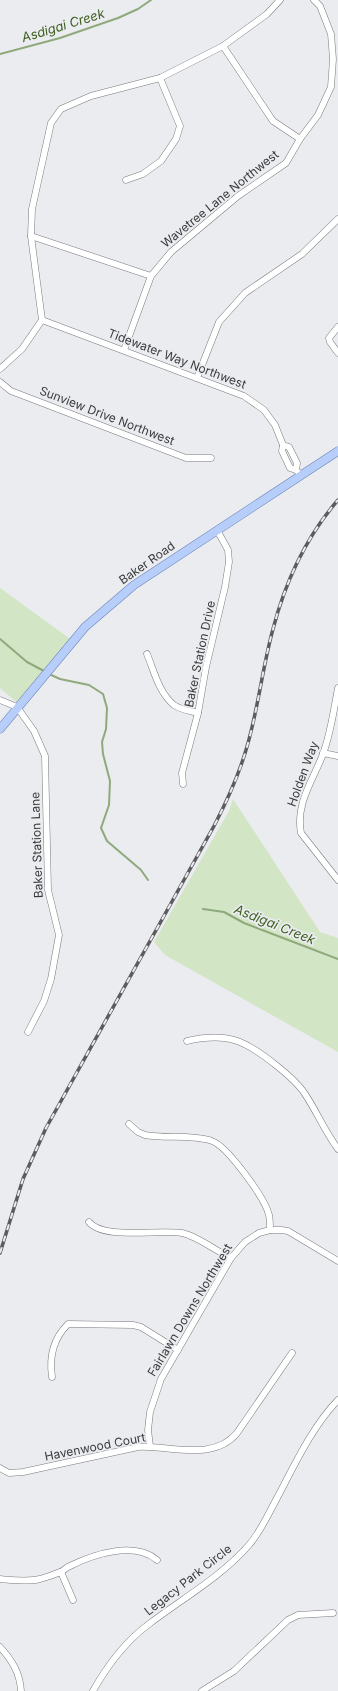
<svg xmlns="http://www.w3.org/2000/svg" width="338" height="1691" font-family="Inter,sans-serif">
<rect width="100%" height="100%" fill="#eaecf0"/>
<g fill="#d2e5c4">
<path d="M0,588l73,53 -54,63 -19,-16z"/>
<path d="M233,799l87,133 18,6v114l-173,-97 -11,-13 75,-131z"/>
</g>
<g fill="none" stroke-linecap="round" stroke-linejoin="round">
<g stroke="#8fa97c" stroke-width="2">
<path d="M0,54l60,-16 58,-20 20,-9 13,-9"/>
<path d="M0,639l27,23 17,9"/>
<path d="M49,674l11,5 29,6 14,9 4,14 -1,21 -4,13 1,12 7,27 -1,24 -8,23 6,13 34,29 7,10"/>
<path d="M203,909l21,3 20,11 94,36"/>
</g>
<defs>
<g id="minor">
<path d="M223,46l50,75 27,18"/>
<path d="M126,180l17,-6 18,-13 15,-22 4,-13 -20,-48"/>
<path d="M31,236l120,40"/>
<path d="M42,320l202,76 20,14 11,15 8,20 -1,6 8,17 6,2"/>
<path d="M338,327l-9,11 1,4 8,11"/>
<path d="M124,350l27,-74 20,-24 67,-56 48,-33 14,-24 18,-24 13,-28 2,-28 -2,-25 -11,-28 -6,-6"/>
<path d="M0,369l22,-20 20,-29 -11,-84 1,-27 19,-86 10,-14 30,-13 69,-18 63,-32 44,-32 13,-14"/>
<path d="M197,378l22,-56 26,-29 57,-39 36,-35"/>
<path d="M0,382l11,9 175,67h25"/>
<path d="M283,445l6,2 8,16 -1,7 2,2"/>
<path d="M147,654c7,17 12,39 27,51 7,5 17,6 24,8"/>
<path d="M338,688c-4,21 -7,43 -14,63 -9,27 -29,51 -23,82l37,47"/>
<path d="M0,700l17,7 17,24 11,25 3,134 11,45 -8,44 -7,22 -16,31"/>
<path d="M323,753l15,3"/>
<path d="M183,784l-1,-11 16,-60 8,-46 19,-80 4,-25 -1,-12 -11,-20"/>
<path d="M187,1041c41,-9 58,-1 90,25 10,8 21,17 28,28 12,18 20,38 33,55"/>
<path d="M129,1124l9,8 7,3c21,4 46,-1 67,6 15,5 53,57 57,74 1,4 1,10 1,15"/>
<path d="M89,1222c14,18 70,7 93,11 15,3 34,18 49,25"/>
<path d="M52,1377c-3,-20 1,-38 16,-53l65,1 8,2 37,23"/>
<path d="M150,1446l-2,-16 2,-18 11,-33 70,-121 14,-16 14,-9 11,-3h11l7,1 50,30"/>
<path d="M0,1468l9,5 14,-1 115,-25c32,-2 75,15 99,-14l55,-80"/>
<path d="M61,1572l12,28"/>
<path d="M0,1579c12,1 28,3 40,0 6,-2 14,-4 20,-7 4,-1 6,-5 10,-6 24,-12 64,-25 87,-6"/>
<path d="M0,1647c12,13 20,26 21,44"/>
<path d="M93,1691c14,-25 33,-50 56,-67 34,-26 72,-47 100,-79 12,-14 20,-32 28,-47 18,-34 35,-71 61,-98"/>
<path d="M202,1691l32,-20 54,-51 10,-5 35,-2"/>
</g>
<path id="major" d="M0,729l85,-102 49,-42 204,-134"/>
</defs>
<use href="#minor" stroke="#787a7e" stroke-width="7"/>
<use href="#major" stroke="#6c85b6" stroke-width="9"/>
<use href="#minor" stroke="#fff" stroke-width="6"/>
<use href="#major" stroke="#b7cefb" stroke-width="8"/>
<defs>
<path id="rail" d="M0,1253l23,-74 23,-51 168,-302c13,-25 24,-49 32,-76 12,-39 16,-81 27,-121 12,-46 33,-92 65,-129"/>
</defs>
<use href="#rail" stroke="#5b5c5d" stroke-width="3.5"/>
<use href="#rail" stroke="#eaecf0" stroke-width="2" stroke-dasharray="6" stroke-linecap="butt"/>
</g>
<g text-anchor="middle" stroke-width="3.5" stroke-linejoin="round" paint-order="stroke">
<g font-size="12" fill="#393a3b" stroke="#eaecf0">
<text transform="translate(220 199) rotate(-39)" y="4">Wavetree Lane Northwest</text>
<text transform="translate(177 359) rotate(21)" y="4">Tidewater Way Northwest</text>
<text transform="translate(107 416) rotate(21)" y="4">Sunview Drive Northwest</text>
<text transform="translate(147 563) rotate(-35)" y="4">Baker Road</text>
<text transform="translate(200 654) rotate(-78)" y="4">Baker Station Drive</text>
<text transform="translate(303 774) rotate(-70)" y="4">Holden Way</text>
<text transform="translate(37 845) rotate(-92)" y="4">Baker Station Lane</text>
<text transform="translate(190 1310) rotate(-59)" y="4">Fairlawn Downs Northwest</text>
<text transform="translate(95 1447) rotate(-11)" y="4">Havenwood Court</text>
<text transform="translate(188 1580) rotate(-38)" y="4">Legacy Park Circle</text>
</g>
<g font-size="13" font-style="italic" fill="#3e5e1d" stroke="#eaecf0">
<text transform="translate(63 25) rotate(-17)" y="5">Asdigai Creek</text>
<text transform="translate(275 924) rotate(22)" y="5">Asdigai Creek</text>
</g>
</g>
</svg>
